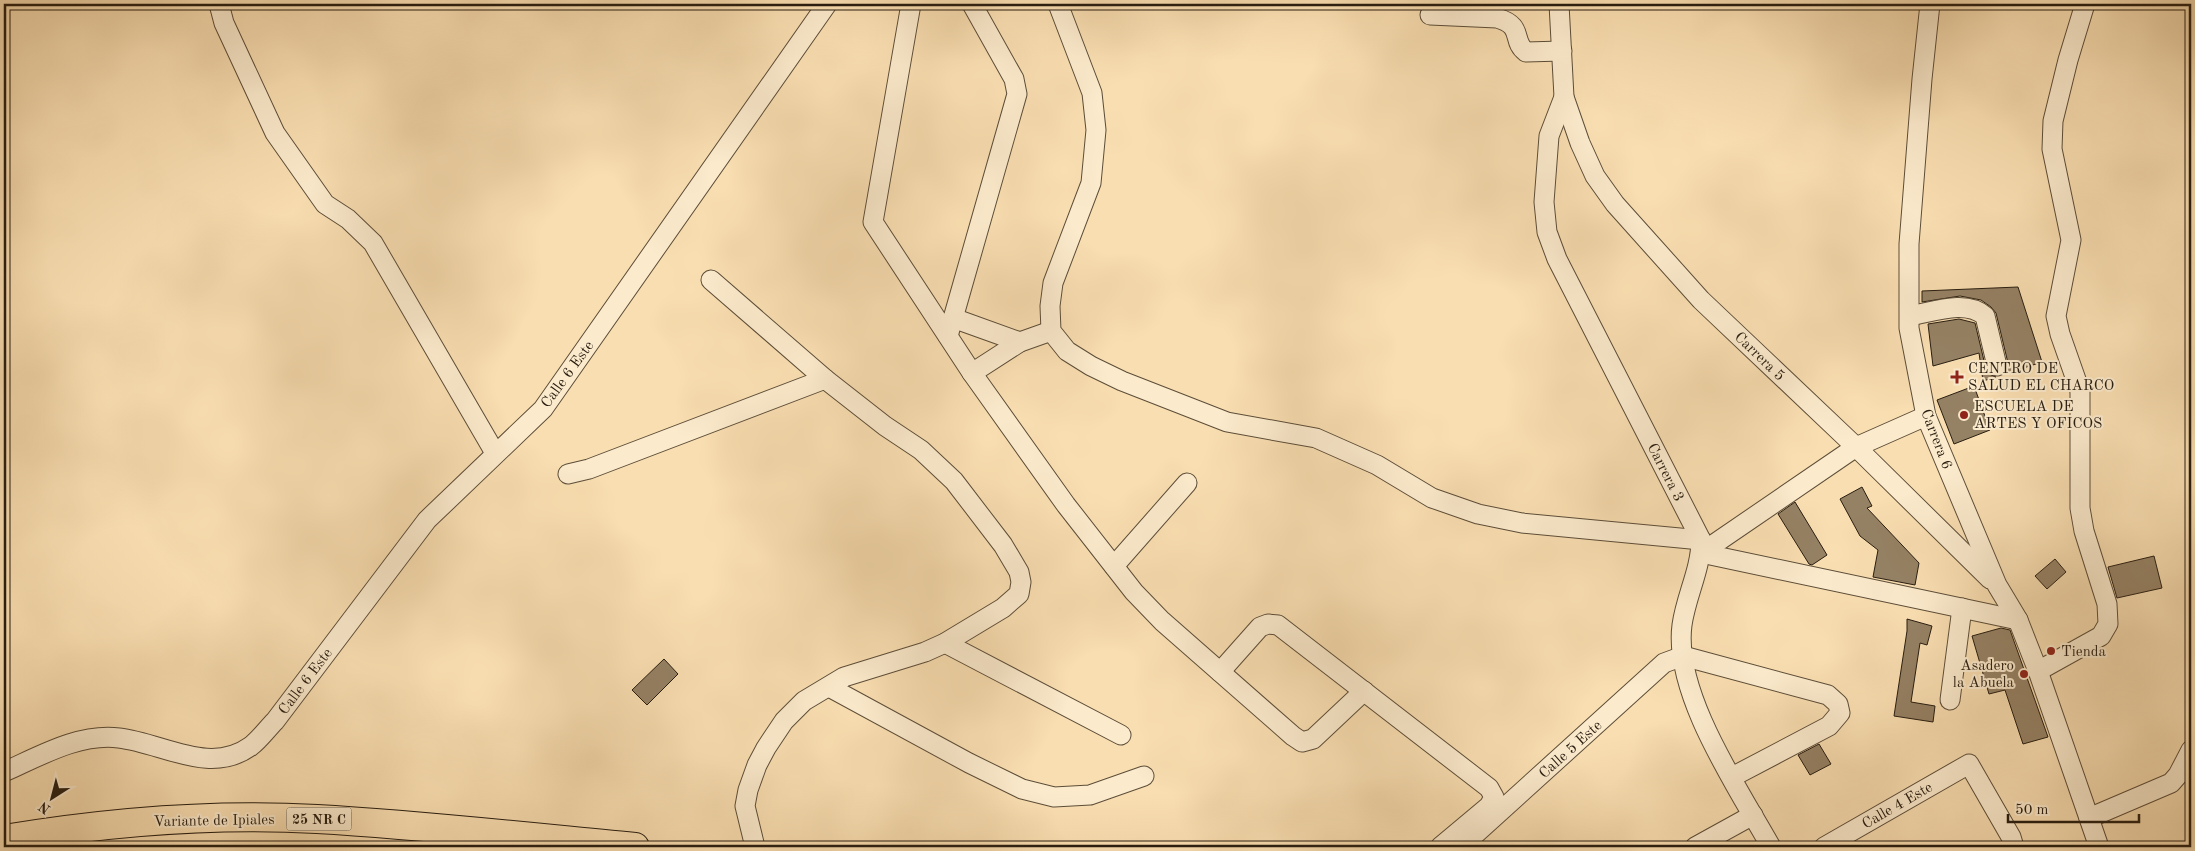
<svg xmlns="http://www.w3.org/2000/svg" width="2195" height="851" font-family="'Old Standard TT',serif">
<rect width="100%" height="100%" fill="#f9deb1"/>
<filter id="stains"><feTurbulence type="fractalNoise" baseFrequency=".004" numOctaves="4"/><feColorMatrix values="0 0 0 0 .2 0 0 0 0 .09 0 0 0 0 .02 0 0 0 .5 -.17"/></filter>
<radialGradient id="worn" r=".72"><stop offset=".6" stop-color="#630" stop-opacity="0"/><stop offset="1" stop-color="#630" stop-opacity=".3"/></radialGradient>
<g fill="#958164" stroke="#281d10">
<path d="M2018,287l24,75 -37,12 3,-11 -12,-50 -5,-6 -10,-7 -21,-4 -38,6v-11z"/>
<path d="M1959,319l16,4 11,46 3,5 7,3 -13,4 -4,-28 -46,13 -5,-42z"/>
<path d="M1974,386l16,44 -36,14 -17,-44z"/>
<path d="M1862,487l10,19 -5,2 52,55 -4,22 -42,-8 5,-27 -18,-14 -20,-37z"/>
<path d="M1795,502l32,53 -15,10 -3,-1 -31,-50z"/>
<path d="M2154,556l8,32 -45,10 -9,-31z"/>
<path d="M2055,559l11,13 -19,17 -12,-13z"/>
<path d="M1907,619l25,7 -5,19 -7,-2 -9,59 24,4 -2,16 -39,-6 13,-85z"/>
<path d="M2001,628l9,2 38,107 -25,7 -18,-54 -16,4 -17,-58z"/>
<path d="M664,659l14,15 -31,31 -15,-15z"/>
<path d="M1819,744l12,20 -21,11 -12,-20z"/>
</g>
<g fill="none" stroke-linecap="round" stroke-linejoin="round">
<defs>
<g id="minor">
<path d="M219,4l5,19 51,110 50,71 23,15 25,24 122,210"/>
<path d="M911,4l-38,218 99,151 94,132 68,87 28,29 131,115 9,6 11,-3 51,-48"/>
<path d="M1058,4l34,89 4,37 -5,53 -38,100 -3,23 1,25 16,20 24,15 31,15 105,41 89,16 61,27 55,33 46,16 44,9 179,17"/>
<path d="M1559,4l5,93 16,46 15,33 20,28 86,96 155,147 134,132"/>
<path d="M1930,4l-8,75 -13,165v84l17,88 71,169 21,35 20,51 61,176"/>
<path d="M1430,15l67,3c28,8 14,23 29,34l36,-1"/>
<path d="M1564,97l-15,39 -5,66 3,30 10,27 144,281c0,29 -15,56 -19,85 -9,68 56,163 89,222"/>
<path d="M711,280l114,99"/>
<path d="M1910,316c23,-4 56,-17 75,0l12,50"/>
<path d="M953,318l67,24"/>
<path d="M948,336l69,-242 -3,-15 -42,-75"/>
<path d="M972,373l48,-31 31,-11"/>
<path d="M568,474l21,-5 236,-90 60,47 36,24 33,31 49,64 16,27 2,10 -2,12 -16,14 -58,35 -20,9 -81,25 -40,24 -20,20 -18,27 -9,17 -9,25 -3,16 10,41"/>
<path d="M1701,553l317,67"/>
<path d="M1701,553l155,-106 70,-31"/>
<path d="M1114,566l73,-83"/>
<path d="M945,643l176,92"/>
<path d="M2038,671l63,-35 7,-12 -1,-20 -23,-73 -4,-23v-117l-20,-57 -4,-18 15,-76 -19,-91 1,-28 15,-61 17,-56"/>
<path d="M1220,672l40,-45 8,-3 10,1 211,163 5,9 -5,9 -49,41"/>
<path d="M829,687l140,76 53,26 32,8 36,-2 54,-19"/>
<path d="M1950,700l12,-92"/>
<path d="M4,772c36,-16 75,-39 115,-34 44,5 91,38 132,8 9,-7 16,-17 24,-25l152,-201 116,-111 284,-405"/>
<path d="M2089,818l82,-35 7,-8 13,-25"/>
<path d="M1461,847l203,-184 19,-7 145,39 10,9 2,9 -11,13 -97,51"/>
<path d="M1695,847l58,-32"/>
<path d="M1824,847l145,-83 42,73 3,10"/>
</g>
<path id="highway" d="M4,839c103,-17 209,-26 313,-20 106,6 212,18 318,28"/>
</defs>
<use href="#minor" stroke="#5c4d38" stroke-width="21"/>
<use href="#highway" stroke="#281d10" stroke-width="30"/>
<use href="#minor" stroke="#fbeacc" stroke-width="19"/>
<use href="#highway" stroke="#f9deb1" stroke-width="28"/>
</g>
<g fill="#8f2418" stroke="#fbeacc" stroke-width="2">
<path d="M1954.5 369.5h5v5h5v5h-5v5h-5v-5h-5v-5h5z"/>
<circle cx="1964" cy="415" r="5"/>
<circle cx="2051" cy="651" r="5"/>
<circle cx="2024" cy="674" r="5"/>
</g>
<g text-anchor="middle" stroke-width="4" stroke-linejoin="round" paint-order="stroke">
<rect fill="#fbeacc" stroke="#675a48" stroke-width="1" x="286.5" y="807.5" width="65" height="23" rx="4"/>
<g font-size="14" font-weight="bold" fill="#281d10">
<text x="319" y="824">25 NR C</text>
</g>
<g font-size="15" fill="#281d10" stroke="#fbeacc">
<text transform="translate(1760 356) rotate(44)" y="5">Carrera 5</text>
<text transform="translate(567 374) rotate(-54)" y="5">Calle 6 Este</text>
<text transform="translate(1937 439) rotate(69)" y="5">Carrera 6</text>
<text transform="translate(1666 472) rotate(63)" y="5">Carrera 3</text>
<text transform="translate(305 681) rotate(-53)" y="5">Calle 6 Este</text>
<text transform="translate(1570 749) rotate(-42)" y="5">Calle 5 Este</text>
<text transform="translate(1897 805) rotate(-30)" y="5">Calle 4 Este</text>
<text transform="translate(214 820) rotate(-1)" y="5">Variante de Ipiales</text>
</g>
<g font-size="15" fill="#281d10" stroke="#fbeacc" text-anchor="start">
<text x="1968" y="373">CENTRO DE<tspan x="1968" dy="17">SALUD EL CHARCO</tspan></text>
<text x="1974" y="411">ESCUELA DE<tspan x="1974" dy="17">ARTES Y OFICOS</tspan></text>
<text x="2061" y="656">Tienda</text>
<text x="2014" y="670" text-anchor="end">Asadero<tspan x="2014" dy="17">la Abuela</tspan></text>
</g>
</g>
<rect width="2195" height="851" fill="none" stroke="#f9deb1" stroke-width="20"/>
<rect x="5" y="5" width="2185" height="841" fill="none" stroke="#281d10" stroke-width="2.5"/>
<rect x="10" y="10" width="2175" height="831" fill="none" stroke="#281d10"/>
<g transform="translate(52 798) rotate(216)" stroke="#fbeacc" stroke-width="4" paint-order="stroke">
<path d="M0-4L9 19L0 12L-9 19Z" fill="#281d10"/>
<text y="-8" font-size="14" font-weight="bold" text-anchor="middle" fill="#281d10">N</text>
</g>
<path d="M2008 814v8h131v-8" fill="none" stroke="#281d10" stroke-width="2.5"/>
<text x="2015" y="814" font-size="15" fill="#281d10" stroke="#fbeacc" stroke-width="4" paint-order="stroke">50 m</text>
<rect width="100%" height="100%" filter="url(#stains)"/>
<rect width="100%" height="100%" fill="url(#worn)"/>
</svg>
